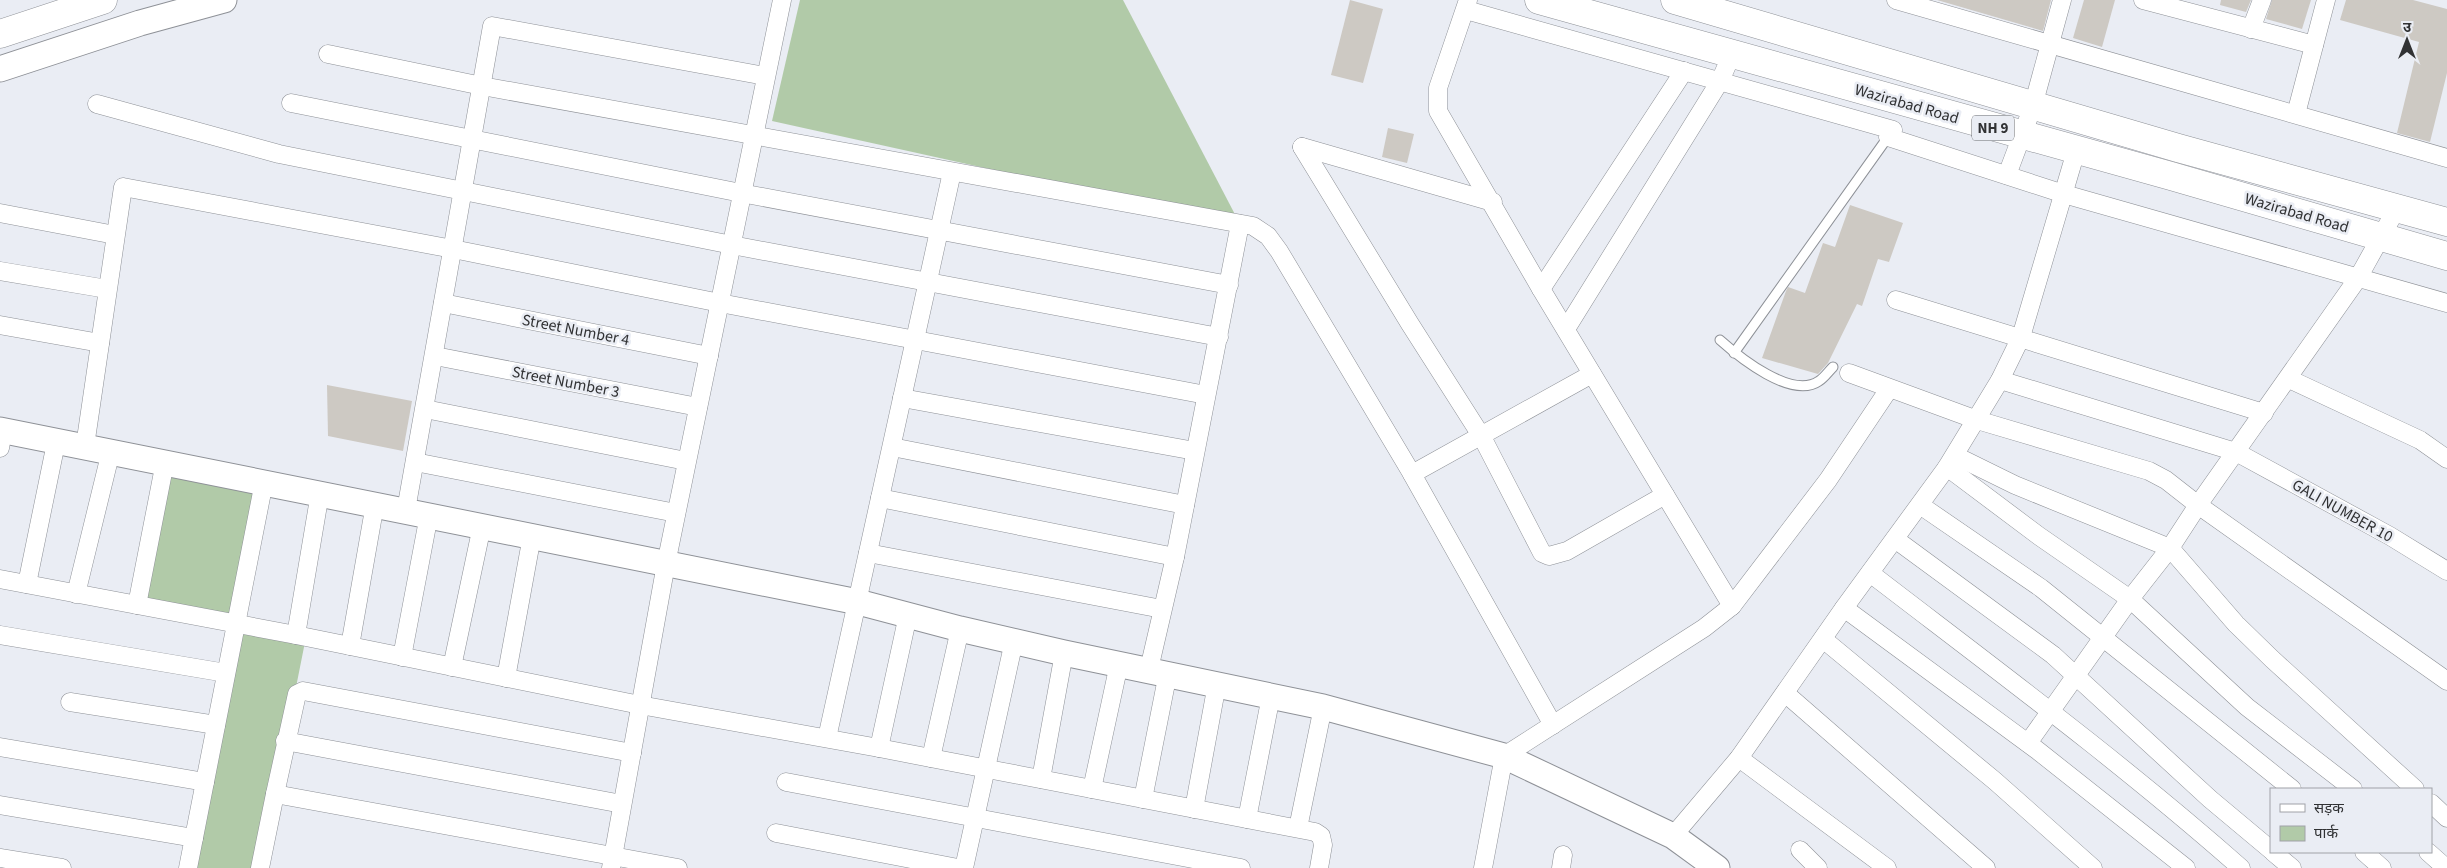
<svg xmlns="http://www.w3.org/2000/svg" width="2447" height="868" font-family="'Source Sans 3','Noto Sans Devanagari',sans-serif">
<rect width="100%" height="100%" fill="#eaedf4"/>
<g fill="#b1caa8">
<path d="M800,0h323l117,224 -468,-103z"/>
<path d="M165,462l99,20 -28,141 70,14 -46,231h-72l48,-244 -99,-19z"/>
</g>
<g fill="#cdc9c3">
<path d="M1350,0l33,9 -20,74 -32,-8z"/>
<path d="M1937,0h114l-8,31z"/>
<path d="M2084,0h31l-13,47 -29,-9z"/>
<path d="M2221,0h30l-5,12 -26,-7z"/>
<path d="M2272,0h39l-9,29 -36,-10z"/>
<path d="M2346,0h67l34,9v64l-17,69 -33,-9 22,-91 -79,-22z"/>
<path d="M1388,128l26,6 -7,29 -25,-6z"/>
<path d="M1850,205l53,18 -14,39 -11,-3 -16,47 -5,-2 -29,59 -10,11 -56,-16 24,-67 2,-4 17,6 18,-50 12,4z"/>
<path d="M327,385l85,16 -9,50 -75,-15z"/>
</g>
<g fill="none" stroke-linecap="round" stroke-linejoin="round">
<defs>
<g id="lane">
<path d="M1720,340c19,17 72,60 99,41 5,-3 9,-9 14,-14"/>
<path d="M1734,353l154,-216"/>
</g>
<g id="street">
<path d="M1468,0l-30,88v23l103,178 191,317"/>
<path d="M1896,0l551,158"/>
<path d="M2143,0l171,45"/>
<path d="M1466,10l427,120 -5,7 176,57 383,109"/>
<path d="M2251,29l11,-29"/>
<path d="M328,54l154,32 771,140 15,10 11,15 133,223 141,251"/>
<path d="M291,103l450,90 488,92"/>
<path d="M97,104l182,50 453,91 487,92"/>
<path d="M2296,114l30,-114"/>
<path d="M1302,147l108,177 72,113 60,116 7,3 18,-5 98,-56"/>
<path d="M1302,147l191,55"/>
<path d="M2007,175l26,-69 29,-106"/>
<path d="M0,213l115,22"/>
<path d="M0,271l107,18"/>
<path d="M1541,289l143,-218"/>
<path d="M1896,300l368,113"/>
<path d="M443,303l266,53"/>
<path d="M0,325l100,18"/>
<path d="M1566,329l154,-248 12,-27"/>
<path d="M435,356l263,51"/>
<path d="M1849,373l128,47 172,51 17,9 32,25 249,176"/>
<path d="M2289,379l131,61 27,19"/>
<path d="M2000,380l236,72 154,84 57,35"/>
<path d="M902,398l293,53"/>
<path d="M425,409l261,52"/>
<path d="M85,446l38,-259 330,62 267,54 486,92"/>
<path d="M892,447l293,58"/>
<path d="M0,448l3,-17"/>
<path d="M1956,456l59,29 155,63 66,76 36,35 143,130"/>
<path d="M415,462l261,51"/>
<path d="M1947,467l92,69 91,63 117,108 106,82"/>
<path d="M1412,474l180,-100"/>
<path d="M880,498l295,59"/>
<path d="M1920,505l121,83 251,201"/>
<path d="M406,510l86,-484 273,50"/>
<path d="M1895,539l158,116 157,144 61,51"/>
<path d="M868,553l294,56"/>
<path d="M1870,573c125,96 252,190 371,295"/>
<path d="M0,579l296,56 344,70 239,43 436,84 6,4 2,9 -4,23"/>
<path d="M27,584l29,-141"/>
<path d="M76,594l35,-143"/>
<path d="M137,605l28,-143"/>
<path d="M1844,608l193,142 149,118"/>
<path d="M0,635l226,38"/>
<path d="M296,635l24,-142"/>
<path d="M1823,639l172,142 98,87"/>
<path d="M350,646l25,-142"/>
<path d="M402,657l27,-142"/>
<path d="M452,667l30,-141"/>
<path d="M1149,669l26,-112 65,-333"/>
<path d="M506,678l26,-142"/>
<path d="M1785,693l201,175"/>
<path d="M70,702l146,23"/>
<path d="M827,738l125,-566"/>
<path d="M285,741l337,63"/>
<path d="M2028,743l102,-144 40,-51 28,-43 160,-227 39,-70"/>
<path d="M0,747l205,35"/>
<path d="M879,748l29,-133"/>
<path d="M931,758l29,-129"/>
<path d="M1739,758l148,110"/>
<path d="M1041,779l23,-126"/>
<path d="M786,782l455,86"/>
<path d="M1092,789l27,-125"/>
<path d="M275,794l22,-100 6,-3 329,62"/>
<path d="M1143,799l25,-126"/>
<path d="M2431,803l16,15"/>
<path d="M0,805l194,33"/>
<path d="M1194,809l23,-125"/>
<path d="M1247,819l24,-123"/>
<path d="M1298,828l25,-121"/>
<path d="M776,833l182,35"/>
<path d="M1673,836l66,-78 105,-150 103,-141 53,-87 21,-43 55,-186"/>
<path d="M1800,850l18,18"/>
<path d="M2273,852l19,16"/>
<path d="M2364,852l18,16"/>
<path d="M2428,852l18,16"/>
<path d="M0,858l62,10"/>
<path d="M188,868l76,-386"/>
<path d="M260,868l15,-74 403,74"/>
<path d="M611,868l55,-304 116,-564"/>
<path d="M964,868l50,-227"/>
<path d="M1483,868l21,-112 200,-128 28,-22 96,-126 61,-91"/>
<path d="M1561,868l2,-13"/>
</g>
<g id="secondary">
<path d="M0,69l140,-46 84,-23"/>
<path d="M0,430l858,172 102,27 104,24 259,54 181,49 169,80 44,32"/>
</g>
<g id="highway">
<path d="M1539,0l632,176 276,80"/>
<path d="M1675,0l503,148 269,74"/>
<path d="M0,34l103,-34"/>
</g>
</defs>
<use href="#lane" stroke="#8e9197" stroke-width="11"/>
<use href="#street" stroke="#8e9197" stroke-width="19"/>
<use href="#secondary" stroke="#8e9197" stroke-width="27"/>
<use href="#highway" stroke="#8e9197" stroke-width="29"/>
<use href="#lane" stroke="#fff" stroke-width="9"/>
<use href="#street" stroke="#fff" stroke-width="18"/>
<use href="#secondary" stroke="#fff" stroke-width="25"/>
<use href="#highway" stroke="#fff" stroke-width="28"/>
</g>
<g text-anchor="middle" stroke-width="5" stroke-linejoin="round" paint-order="stroke">
<rect fill="#eaedf4" stroke="#686a6e" stroke-width="1" x="1972" y="115.5" width="42" height="25" rx="4"/>
<g font-size="15" font-weight="bold" fill="#313234">
<text x="1993" y="133">NH 9</text>
</g>
<g font-size="16" fill="#313234" stroke="#eaedf4">
<text transform="translate(1907 103) rotate(16)" y="6">Wazirabad Road</text>
<text transform="translate(2297 212) rotate(16)" y="6">Wazirabad Road</text>
<text transform="translate(576 329) rotate(11)" y="6">Street Number 4</text>
<text transform="translate(566 381) rotate(11)" y="6">Street Number 3</text>
<text transform="translate(2343 510) rotate(29)" y="6">GALI NUMBER 10</text>
</g>
</g>
<rect x="2270" y="788" width="162" height="65" fill="#eaedf4" stroke="#a0a2a7"/>
<rect x="2280" y="804" width="25" height="8" fill="#ffffff" stroke="#a0a2a7"/>
<text x="2314" y="813" font-size="15" fill="#313234">सड़क</text>
<rect x="2280" y="826" width="25" height="15" fill="#b1caa8" stroke="#a0a2a7"/>
<text x="2314" y="838" font-size="15" fill="#313234">पार्क</text>
<g transform="translate(2407 40)" stroke="#eaedf4" stroke-width="4" paint-order="stroke">
<path d="M0-4L9 19L0 12L-9 19Z" fill="#313234"/>
<text y="-8" font-size="14" font-weight="bold" text-anchor="middle" fill="#313234">उ</text>
</g>
</svg>
